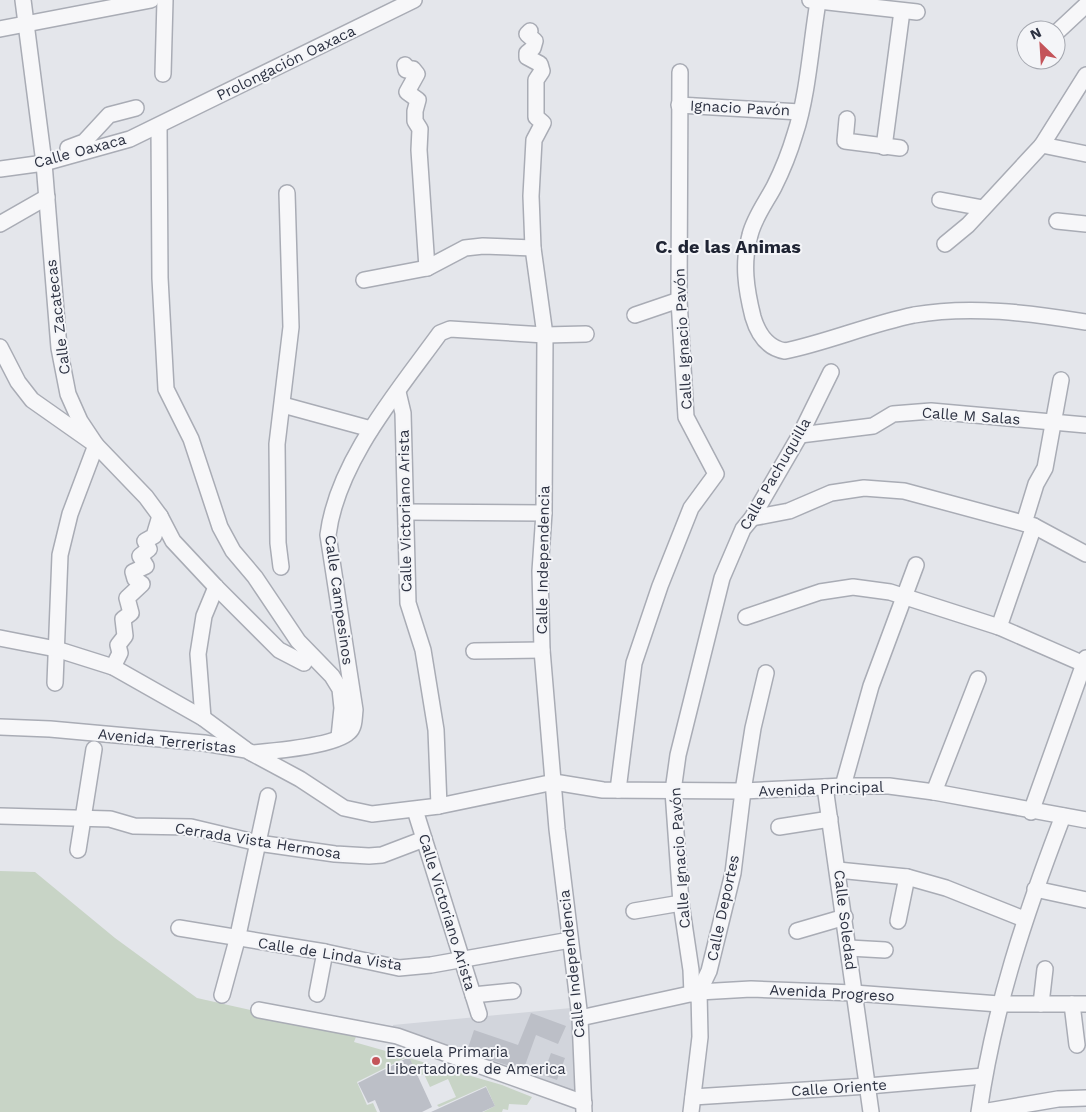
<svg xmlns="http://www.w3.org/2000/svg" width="1086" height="1112" font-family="'Work Sans',sans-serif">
<rect width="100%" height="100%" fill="#e4e6eb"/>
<path fill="#d2d5dc" d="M571,1008l4,84 -183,-63 1,-4z"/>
<g fill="#c8d4c6">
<path d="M0,871l35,1 80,66 82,60 160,36 -3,8 53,15 -50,25 10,23 6,-2 4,9h-377z"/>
<path d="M409,1058l93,27 30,12 -5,8 -18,-1 -1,6 -5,-1 -1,3h-19l12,-6 -9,-20 -47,21 -2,-2 19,-8 -8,-18 -18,8 -6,-13 -6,2z"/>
</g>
<g fill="#bcbfc7">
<path d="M531,1013l35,13 -8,18 -22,-9 -13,36 -56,-20 7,-21 44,15z"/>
<path d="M551,1053l14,5 -8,22 -14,-5z"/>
<path d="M409,1057l23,50 -10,5h-42l-5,-12 -7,3 -10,-20z"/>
<path d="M486,1087l9,19 -13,6h-51z"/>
</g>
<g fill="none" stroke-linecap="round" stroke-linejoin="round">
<defs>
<g id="minor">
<path d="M23,0l21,163 15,185 9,46 12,27 16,24 -26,69 -10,41 -5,128"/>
<path d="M810,0l107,12"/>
<path d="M818,2c-7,41 -10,93 -23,132 -5,17 -13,37 -21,53 -8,15 -20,31 -24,48 -8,28 -4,54 3,82 5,17 14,31 32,34 43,-9 85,-27 129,-36 56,-10 116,-2 172,7"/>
<path d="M0,29l151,-29"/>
<path d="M530,31l-3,3 8,7 -2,7 -6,5v4l13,7 2,7 -6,9v37l7,6 -9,17 -3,56 2,52 12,87 -1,178 -4,58 2,79 15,179 23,189 4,94"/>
<path d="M1056,33l30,-28"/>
<path d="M405,65l1,5 7,-1 4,5 -10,18 11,8 -3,11v10l5,8 -1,21 8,118"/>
<path d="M163,74l2,-74"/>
<path d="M679,105l121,7"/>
<path d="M847,119l-2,22 55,7"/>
<path d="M159,126l1,152 6,111 25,50 29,88 13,24 22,26 43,64 34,35 8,13 2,19 -3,29"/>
<path d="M1042,145l44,9"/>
<path d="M884,147l18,-136"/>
<path d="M68,148l16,-6 25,-27 27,-7"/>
<path d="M0,169l44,-6 86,-24 284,-139"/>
<path d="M940,200l43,8"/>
<path d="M1057,221l29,3"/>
<path d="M0,224l47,-27"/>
<path d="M945,244l23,-19 74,-80 44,-70"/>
<path d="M364,280l63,-12 38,-20 18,-2 50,2"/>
<path d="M635,315l44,-15"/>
<path d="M0,347l18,35 14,18 64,45 50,52 14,19 13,25 43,46 63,63 25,13"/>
<path d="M398,392l5,21 5,190 15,47 13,80 3,76"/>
<path d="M283,405l88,24"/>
<path d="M800,435l73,-9 20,-12 38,-3 155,14"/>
<path d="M406,512l138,1"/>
<path d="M752,518l37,-7 42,-18 33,-5 40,3 130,35 52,28"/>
<path d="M1024,523l12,-39 9,-16 16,-88"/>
<path d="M281,567l-3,-24 -1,-99 14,-117 -4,-134"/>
<path d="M746,617l74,-25 33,-5 37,5 109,35 87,38"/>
<path d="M999,627l35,-101"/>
<path d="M0,638l56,11 57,18 90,51 42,31"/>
<path d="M474,651l68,-1"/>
<path d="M113,667l7,-14 -2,-8 7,-9 -2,-17 8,-6 -4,-15 15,-14 -7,-5 -2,-7 13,-6 -6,-10 9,-7 -4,-8 9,-5 6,-20"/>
<path d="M203,718l-5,-64 6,-38 12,-29"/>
<path d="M0,727l50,2 154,14 42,7 54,29 44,29 28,6 67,-8 115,-24 49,8 140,1 100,-5h46l45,6 152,28"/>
<path d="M252,753c21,-2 84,-7 97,-21 6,-5 5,-15 6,-22l-27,-175c9,-73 70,-144 112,-202l10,-4 95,6 41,-1"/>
<path d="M843,786l28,-100 45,-121"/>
<path d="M825,787l46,325"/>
<path d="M618,790l16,-127 26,-77 31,-78 25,-34 -30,-57 -7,-117 1,-228"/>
<path d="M934,792l44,-113"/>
<path d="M415,810l64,204"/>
<path d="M1031,812l55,-154"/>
<path d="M0,816l110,3 24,7 57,1 67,16 77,11 34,2 13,-1 42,-16"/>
<path d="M779,827l51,-8"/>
<path d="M78,850l16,-101"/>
<path d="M838,870l69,7 39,11 78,31"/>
<path d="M1035,889l51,11"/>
<path d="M634,911l47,-8"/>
<path d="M898,921l9,-44"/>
<path d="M179,928l146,24 74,16 32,-3 139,-25"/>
<path d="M797,931l48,-14"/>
<path d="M849,948l36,2"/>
<path d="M317,994l8,-42"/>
<path d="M692,994l-1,-24 -10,-67 -8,-112 5,-36 44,-177 21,-49 9,-11 48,-83 31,-63"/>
<path d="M222,995l15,-55 31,-144"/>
<path d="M473,995l40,-4"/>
<path d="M1041,1004l4,-35"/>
<path d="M1072,1004l5,41"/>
<path d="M259,1010l138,26 187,67"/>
<path d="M580,1018l119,-26 52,-3 103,4 145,11h87"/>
<path d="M693,1097l175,-11 116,-10"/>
<path d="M691,1112l9,-75 -1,-45 10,-21 24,-98 10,-82 10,-63 13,-55"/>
<path d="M979,1112c15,-105 46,-197 84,-296"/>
<path d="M982,1112l76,-13 28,-1"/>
</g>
</defs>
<use href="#minor" stroke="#a9acb5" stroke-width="18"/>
<use href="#minor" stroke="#f7f7f9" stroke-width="15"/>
</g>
<circle fill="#c4545a" stroke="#f4f5f8" stroke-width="2" cx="376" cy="1061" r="5"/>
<g text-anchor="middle" stroke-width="4" stroke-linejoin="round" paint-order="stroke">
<g font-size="15" fill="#2d3242" stroke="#f4f5f8">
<text transform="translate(286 63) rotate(-26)" y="5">Prolongación Oaxaca</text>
<text transform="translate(740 108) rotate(3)" y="5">Ignacio Pavón</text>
<text transform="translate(80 151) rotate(-15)" y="5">Calle Oaxaca</text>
<text transform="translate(58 317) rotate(-97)" y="5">Calle Zacatecas</text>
<text transform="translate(683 339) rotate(-93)" y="5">Calle Ignacio Pavón</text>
<text transform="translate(971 416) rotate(4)" y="5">Calle M Salas</text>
<text transform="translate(775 474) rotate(-60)" y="5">Calle Pachuquilla</text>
<text transform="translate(405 511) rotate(-91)" y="5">Calle Victoriano Arista</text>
<text transform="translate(543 560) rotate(-89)" y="5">Calle Independencia</text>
<text transform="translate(339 600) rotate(82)" y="5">Calle Campesinos</text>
<text transform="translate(167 741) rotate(6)" y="5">Avenida Terreristas</text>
<text transform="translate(821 789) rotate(-2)" y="5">Avenida Principal</text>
<text transform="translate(258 841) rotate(9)" y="5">Cerrada Vista Hermosa</text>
<text transform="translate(680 858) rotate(-94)" y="5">Calle Ignacio Pavón</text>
<text transform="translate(723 908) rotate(-78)" y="5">Calle Deportes</text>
<text transform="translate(447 912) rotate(73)" y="5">Calle Victoriano Arista</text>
<text transform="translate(845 920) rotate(83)" y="5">Calle Soledad</text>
<text transform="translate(330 954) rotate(9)" y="5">Calle de Linda Vista</text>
<text transform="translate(572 964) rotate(-96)" y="5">Calle Independencia</text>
<text transform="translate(832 993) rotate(3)" y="5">Avenida Progreso</text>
<text transform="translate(839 1088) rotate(-4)" y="5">Calle Oriente</text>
</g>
<g font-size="15" fill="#2d3242" stroke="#f4f5f8" text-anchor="start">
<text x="386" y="1057">Escuela Primaria<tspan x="386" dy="17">Libertadores de America</tspan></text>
</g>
<g font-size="18" font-weight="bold" fill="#1f2433" stroke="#f4f5f8">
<text x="728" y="253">C. de las Animas</text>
</g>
</g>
<g transform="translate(1041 45) rotate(335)"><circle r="24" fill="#f4f5f8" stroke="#a4a7af"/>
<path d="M0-4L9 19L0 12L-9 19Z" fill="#c4545a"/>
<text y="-8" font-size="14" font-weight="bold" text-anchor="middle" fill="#2d3242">N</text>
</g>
</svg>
